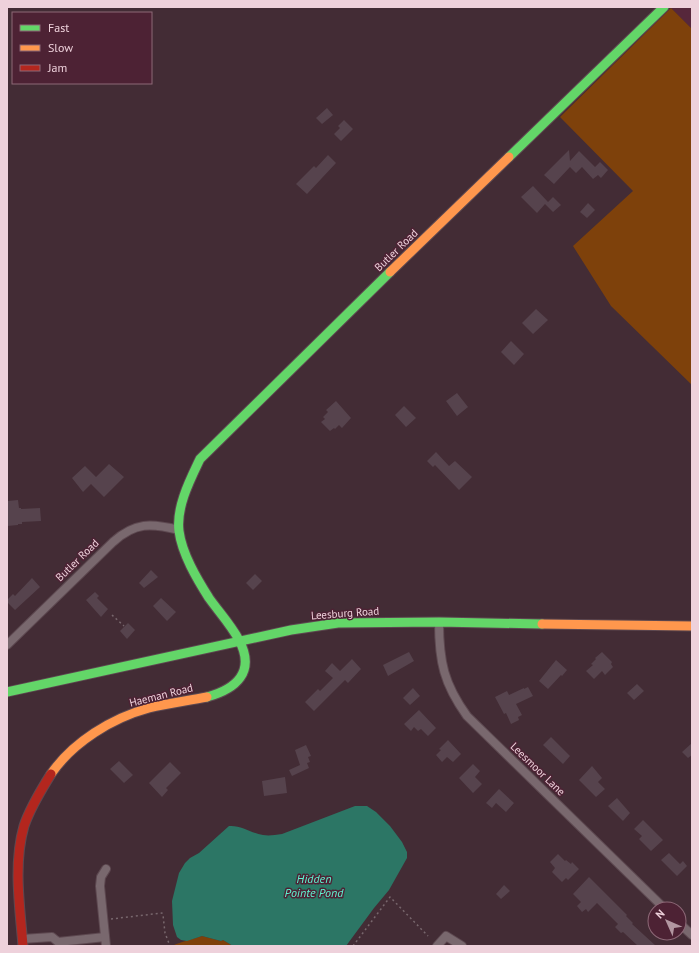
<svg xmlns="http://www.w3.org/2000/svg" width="699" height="953" font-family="'PT Sans',sans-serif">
<rect width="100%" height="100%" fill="#432c35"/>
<path fill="#56273b" d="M670,7h22v22z"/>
<g fill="#7e410b">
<path d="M671,8l21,21v356l-81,-79 -38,-60 60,-55 -73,-74z"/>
<path d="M202,936l19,5 2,-1 10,6h-61c10,-5 19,-6 30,-10z"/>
</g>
<path fill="#2c7665" d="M355,806h12l9,6 14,14 12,16 5,10v6l-18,32 -15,18 -28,38h-113l-10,-6 -2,1 -19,-5 -15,5 -6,-1 -4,-3 -4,-12 -1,-24 7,-28 6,-10 5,-5 9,-5 30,-27c12,-1 22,7 34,9 6,1 12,0 19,-1z"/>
<g fill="#56434d">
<path d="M327,108l6,7 -11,9 -6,-6z"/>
<path d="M344,120l9,9 -12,12 -7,-7 6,-6 -2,-2z"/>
<path d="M569,150l1,11 9,-10 16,16 5,-5 8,8 -7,8 -3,-3 -5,4 -11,-12 -6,6 -6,-6 -16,17 -10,-9z"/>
<path d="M328,155l8,8 -29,31 -11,-10 18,-18 2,2z"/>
<path d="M533,186l15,16 5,-5 8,8 -8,7 -8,-8 -8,9 -16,-16z"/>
<path d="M588,203l7,7 -8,8 -7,-6z"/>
<path d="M536,309l12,11 -15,14 -11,-11z"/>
<path d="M511,341l13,13 -10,11 -13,-13z"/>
<path d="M457,393l11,14 -11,9 -11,-15z"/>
<path d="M336,401l15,17 -9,10 -3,-3 -4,4 -1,-1 -4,3 -9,-9 4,-3 -2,-2 5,-5 -2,-2z"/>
<path d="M404,406l12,12 -10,9 -11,-12z"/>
<path d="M436,452l13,14 6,-5 17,16 -13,13 -24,-25 -2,2 -6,-6z"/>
<path d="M109,464l15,13 -20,20 -13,-13 -8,8 -11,-14 13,-12 11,11z"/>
<path d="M18,500l1,8h2v1l19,-1 1,13 -19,1v2h-4v1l-11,1 1,-25z"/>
<path d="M151,570l7,7 -14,11 -5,-5z"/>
<path d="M255,574l7,7 -9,9 -7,-7z"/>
<path d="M32,578l8,9 -25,23 -8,-8v-2l6,-6 2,2z"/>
<path d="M95,592l4,4 -2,2 11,11 -7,8 -15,-17z"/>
<path d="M161,598l15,14 -9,9 -14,-15z"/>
<path d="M128,623l7,7 -8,9 -7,-8z"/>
<path d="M409,652l5,9 -26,15 -5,-11z"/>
<path d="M602,652l10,10 -1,2 2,3 -8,8 -3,-4 -8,8 -8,-8 7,-6 -2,-1 5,-5 -1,-1z"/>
<path d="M352,659l9,10 -13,14 -3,-3 -31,31 -9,-9 13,-13 2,2 13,-13 -8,-7 7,-8 8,8z"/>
<path d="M556,660l11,10 -5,6 -1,-1 -13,14 -9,-8z"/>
<path d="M637,684l7,7 -10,9 -7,-7z"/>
<path d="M528,687l5,9 -17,8 6,11 -4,2 1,3 -8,4 -5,-11 -2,1 -9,-17 12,-6 2,4 15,-7v1z"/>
<path d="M413,688l7,8 -10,9 -7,-7z"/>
<path d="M419,710l17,18 -8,8 -7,-7 -3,2 -4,-4 -3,4 -7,-7z"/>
<path d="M551,737l19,19 -7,8 -20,-19z"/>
<path d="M448,740l13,14 -8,8 -6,-5 -5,5 -6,-7 5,-5 -2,-1z"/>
<path d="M692,743v12l-4,3 -6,-6z"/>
<path d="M306,745l5,11 -3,1 2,5 -3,1 2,5 -17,8 -3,-6 11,-5 -5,-15z"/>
<path d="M119,761l14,14 -9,8 -14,-14z"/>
<path d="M170,762l11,11 -15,15 2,2 -6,7 -13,-14z"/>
<path d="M473,764l7,7 -5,6 7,7 -9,9 -14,-15z"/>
<path d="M592,766l10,12 -4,4 7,7 -9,8 -17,-17z"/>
<path d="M285,777l2,16 -23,3 -2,-15z"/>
<path d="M499,789l15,14 -8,9 -10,-9 -4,5 -6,-5z"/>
<path d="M617,798l13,15 -7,8 -15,-15z"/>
<path d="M643,820l20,20 -12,11 -12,-12 3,-3 -8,-7z"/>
<path d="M669,853l11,11 3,-3 4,5 -10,10 -16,-16z"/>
<path d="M558,854l7,7 1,-1 5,4 1,-2 7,7 -11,11 -2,-2 -4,4 -10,-10 3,-4 -5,-6z"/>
<path d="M589,877l38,38 -1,1 7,7 -1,1 24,22h-18l-15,-14 -2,1 -6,-6 3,-3 -21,-21 -9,9 -2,-3 -4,3 -5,-6 4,-4 -8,-8z"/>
<path d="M504,885l6,6 -9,8 -5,-5z"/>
</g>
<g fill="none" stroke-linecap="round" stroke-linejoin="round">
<defs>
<g id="street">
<path d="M439,622c0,40 5,62 28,94l198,193"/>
<path d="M7,645l106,-103c22,-20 38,-19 66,-12"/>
<path d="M679,923l13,12"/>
<path d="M22,939l30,-2 6,5 47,-5"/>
<path d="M106,946l-6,-60 1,-9 5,-8"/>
<path d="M437,946l9,-10 16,10"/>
</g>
<g id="fast">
<path d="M509,157l155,-150"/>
<path d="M7,692l284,-62 47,-7 101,-1 103,2"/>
<path d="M207,697c29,-8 49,-25 32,-57 -8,-15 -20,-28 -30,-42 -12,-19 -27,-44 -30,-67 -3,-24 11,-51 21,-72l190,-187"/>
</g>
<g id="slow">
<path d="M390,272l119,-115"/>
<path d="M542,624l150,2"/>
<path d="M51,774c22,-32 61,-56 98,-66 19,-5 38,-7 58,-11"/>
</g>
<path id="jam" d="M23,946c-3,-38 -10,-82 1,-120 6,-18 17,-36 27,-52"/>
</defs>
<use href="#street" stroke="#5d4850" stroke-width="10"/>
<use href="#fast" stroke="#5d4850" stroke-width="11"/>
<use href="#slow" stroke="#5d4850" stroke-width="11"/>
<use href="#jam" stroke="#5d4850" stroke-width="11"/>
<g stroke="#78676d" stroke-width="1.5" stroke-dasharray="2 3" stroke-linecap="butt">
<path d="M112,615l12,11"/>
<path d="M111,919l51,-6 1,2 2,18 5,13"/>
<path d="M353,946l37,-49 38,39"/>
</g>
<use href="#street" stroke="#79686e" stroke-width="8"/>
<use href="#fast" stroke="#63d668" stroke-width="9"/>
<use href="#slow" stroke="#ff974d" stroke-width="9"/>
<use href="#jam" stroke="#b3261e" stroke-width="9"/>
</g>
<g text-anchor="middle" stroke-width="3" stroke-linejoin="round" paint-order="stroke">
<g font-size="11" fill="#eed1db" stroke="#4d2234">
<text transform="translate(396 250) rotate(-44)" y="4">Butler Road</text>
<text transform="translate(77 560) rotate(-44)" y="4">Butler Road</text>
<text transform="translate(345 613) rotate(-4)" y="4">Leesburg Road</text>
<text transform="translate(161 695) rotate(-14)" y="4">Haeman Road</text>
<text transform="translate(538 769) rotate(44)" y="4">Leesmoor Lane</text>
</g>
<g font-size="12" font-style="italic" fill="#60f6d3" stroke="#4d2234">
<text x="314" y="883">Hidden<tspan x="314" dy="14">Pointe Pond</tspan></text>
</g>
</g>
<rect width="699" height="953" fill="none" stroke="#eed1db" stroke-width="16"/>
<rect x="12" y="12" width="140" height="72" fill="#4d2234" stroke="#8d6877"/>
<rect x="20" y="25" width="20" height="6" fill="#63d668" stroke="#8d6877"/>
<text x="48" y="32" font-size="12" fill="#eed1db">Fast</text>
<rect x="20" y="45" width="20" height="6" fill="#ff974d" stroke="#8d6877"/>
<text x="48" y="52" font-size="12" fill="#eed1db">Slow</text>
<rect x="20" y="65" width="20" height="6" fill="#b3261e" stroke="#8d6877"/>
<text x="48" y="72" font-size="12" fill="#eed1db">Jam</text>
<g transform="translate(667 921) rotate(315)"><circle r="19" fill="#4d2234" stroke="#8d6877"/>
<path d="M0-3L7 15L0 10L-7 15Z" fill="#b297a1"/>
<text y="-6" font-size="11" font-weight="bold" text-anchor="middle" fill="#eed1db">N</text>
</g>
</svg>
